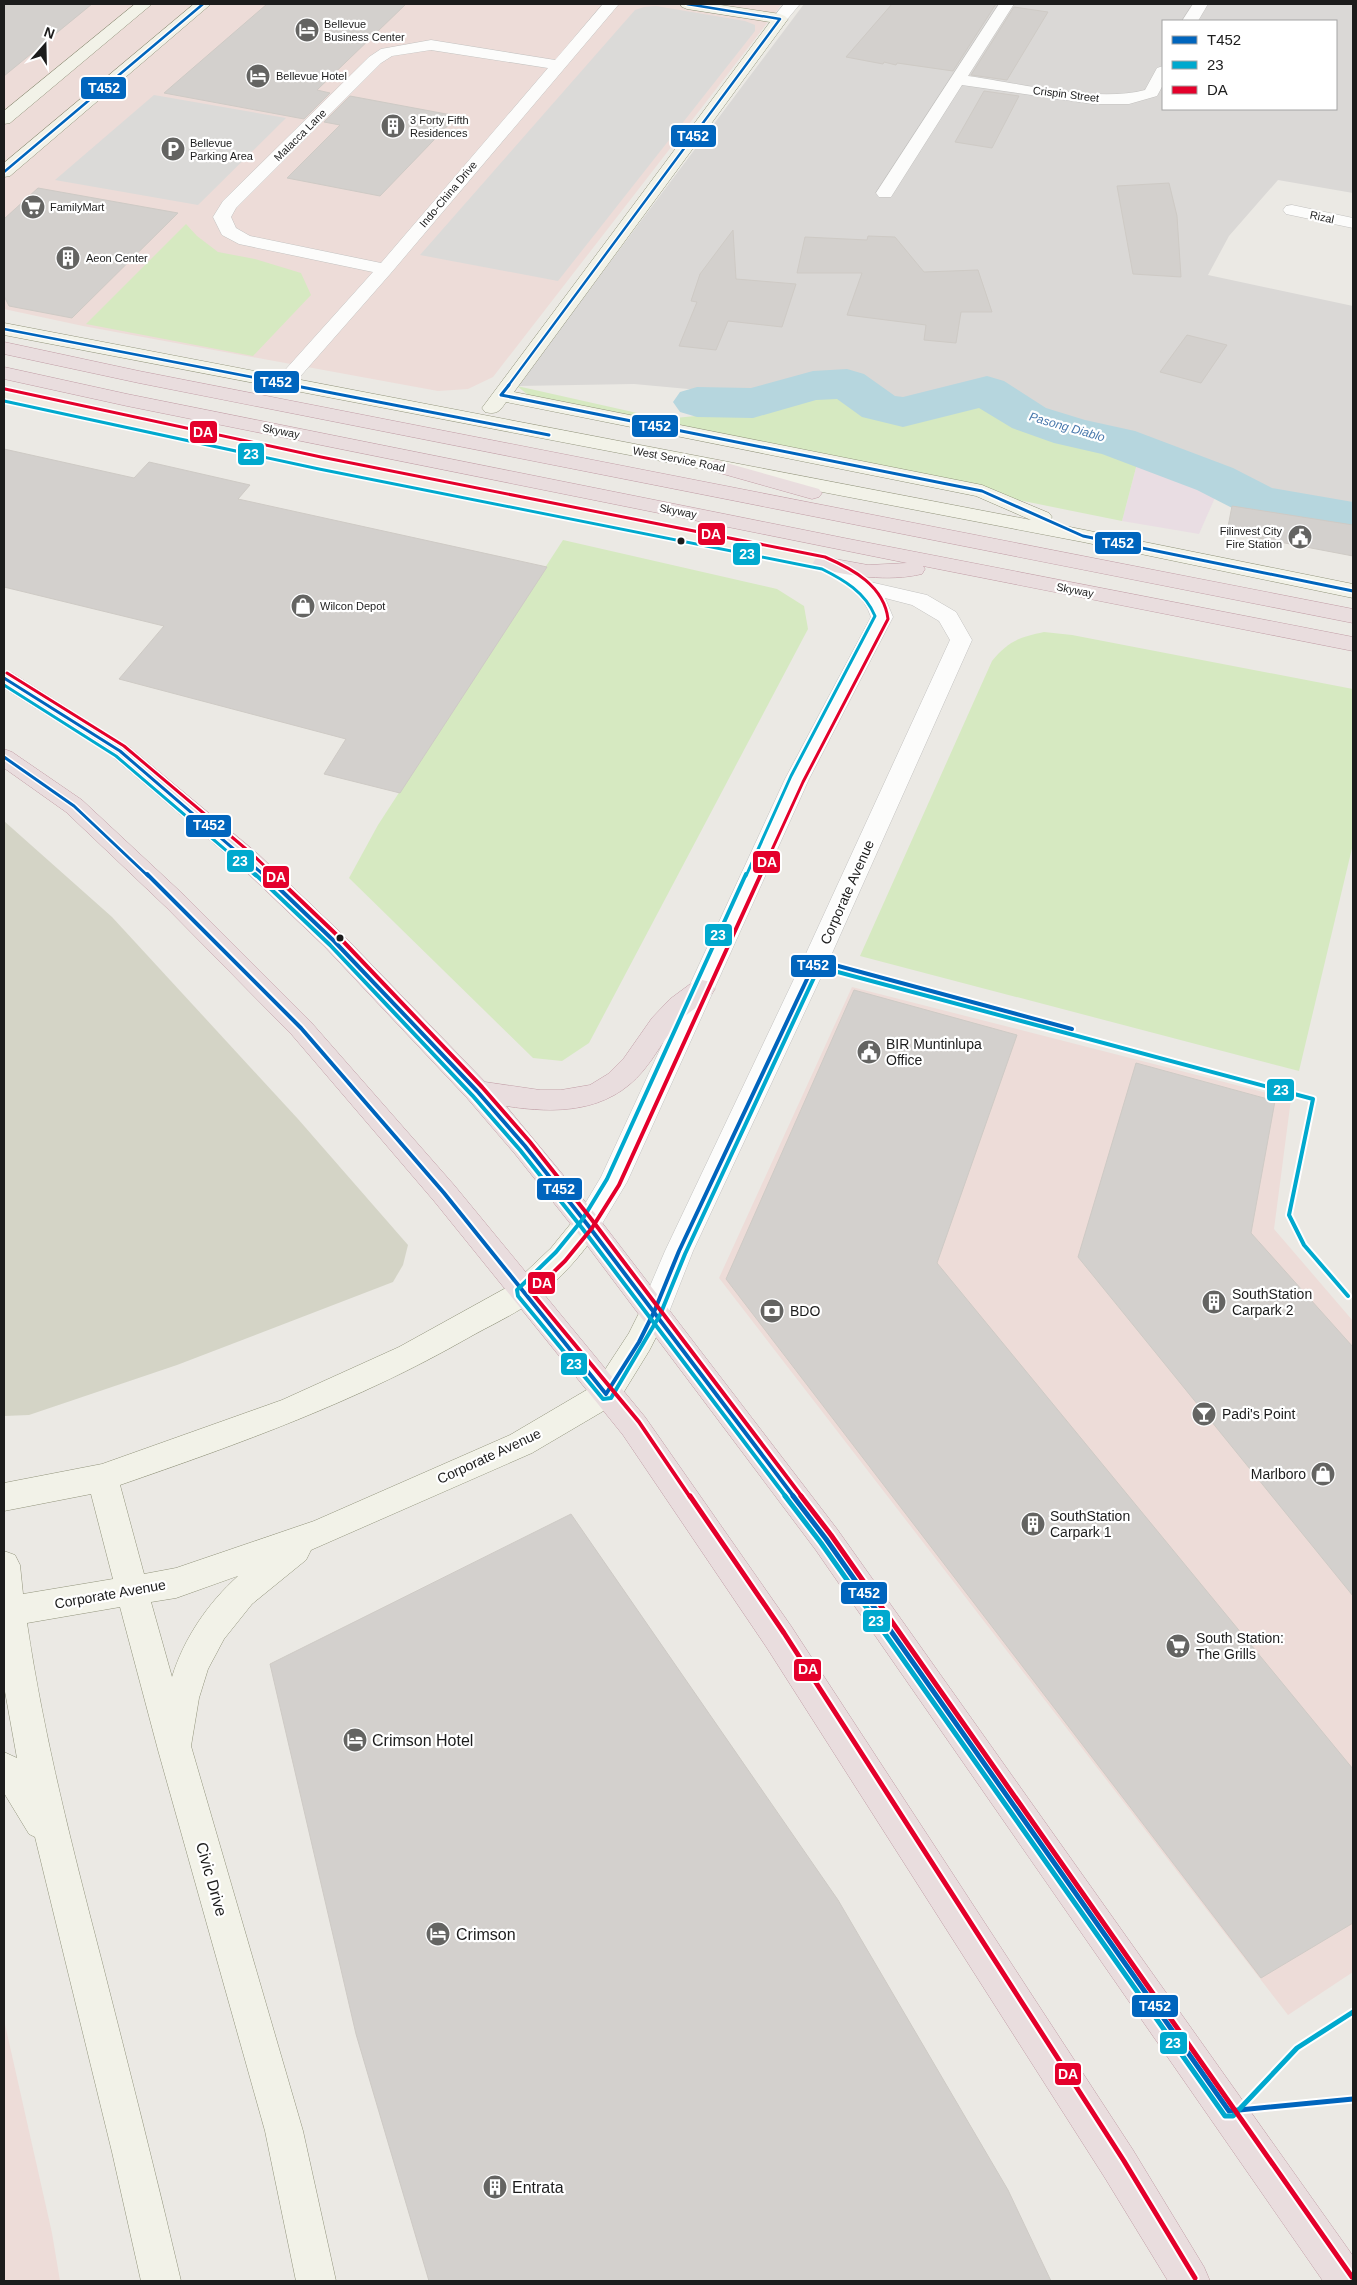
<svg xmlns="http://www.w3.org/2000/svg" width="1357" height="2285" font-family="Helvetica,sans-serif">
<rect width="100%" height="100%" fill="#ebe9e4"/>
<path fill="#dad8d6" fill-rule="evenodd" d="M804,4h549v189l-75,-13 -49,56 -21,39 145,31v207l-95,-29 -59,-26 -151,-43 -32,-20 -36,-7 -70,19 -27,-6 -24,-20 -34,-2 -61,17 -130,-12 -117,2zM1163,21h173v88h-173z"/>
<g fill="#eddcd8">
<path d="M4,4h778l-289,373 -25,12 -30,2 -355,-65 -79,-17z"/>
<path d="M852,987l439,112 -17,130 79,92v651l-65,43 -569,-737z"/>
<path d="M4,2020l48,213 8,48h-56z"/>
</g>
<path fill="#e9dde3" d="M1139,456l41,17 37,20 -18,41 -77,-13z"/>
<path fill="#d4d4c6" d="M4,821l108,96 186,202 110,126 -5,20 -10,17 -216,83 -148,50 -25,1z"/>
<g fill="#d6e9c1">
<path d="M186,224l11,12 21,16 37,7 46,14 10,22 -58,61 -167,-32z"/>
<path d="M517,386l147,33 85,-8 85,-24 45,25 33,6 75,-23 41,30 111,31 -17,65 -584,-118z"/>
<path d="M563,540l214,49 27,17 4,23 -219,414 -27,18 -29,-3 -184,-180 29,-53z"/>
<path d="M1044,632l28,3 281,54v155l-54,227 -439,-115 132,-295c16,-20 28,-24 52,-29z"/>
</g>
<g fill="#dbdad8">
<path d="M656,6l89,15 10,4v6l-197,250 -138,-26 215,-245 9,-3z"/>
<path d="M154,95l132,23 -88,87 -143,-25z"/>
</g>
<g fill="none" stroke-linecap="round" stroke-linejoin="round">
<path fill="#b6d6de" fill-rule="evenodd" d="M847,369l17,5 31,22 8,1 84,-21 17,5 42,27 39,12 50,11 98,37 39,20 81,14v32l-113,-22 -43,-22 -95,-36 -48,-11 -42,-15 -33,-20 -76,19 -41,-10 -25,-18 -21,1 -63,18 -56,-1 -17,-5 -7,-10 7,-10 17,-5 54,1 62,-17z"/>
</g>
<g fill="#d3d0cd" stroke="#cecac5">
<path d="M4,4h88l-88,72z"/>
<path d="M267,4h139l-89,86 13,3 -26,26 -140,-26z"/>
<path d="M892,4h104l-43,67 -56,-8 -1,2 -12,-3 -1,2 -37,-7z"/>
<path d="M1014,7l34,5 -41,68 -36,-5z"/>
<path d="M984,91l35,5 -27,52 -37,-6z"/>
<path d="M350,96l107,20 -77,80 -93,-18 53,-53 -16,-3z"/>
<path d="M1169,183l8,33 4,61 -48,-3 -16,-88z"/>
<path d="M38,188l140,25 -106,105 -63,-12 -5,-10v-77z"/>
<path d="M733,230l3,49 60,5 -14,43 -54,-6 -12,29 -37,-4 18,-44 -6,-1 9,-27z"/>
<path d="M868,236l27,1 29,35 54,-2 14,42h-31l-5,31 -32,-3 2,-15 -79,-10 15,-42h-65l8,-36 62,3z"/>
<path d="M1187,335l40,10 -26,38 -41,-11z"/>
<path d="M4,449l130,29 15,-16 101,23 -12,14 309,68 -147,226 -76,-19 22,-35 -227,-60 45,-53 -160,-39z"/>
<path d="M1232,506l121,19v31l-126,-24z"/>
<path d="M854,990l163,45 -80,228 416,506v154l-92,55 -535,-699z"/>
<path d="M1136,1063l139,38 -24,132 102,114v249l-275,-339z"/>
<path d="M571,1514l267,386 170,290 43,91h-622l-73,-247 -86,-370z"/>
</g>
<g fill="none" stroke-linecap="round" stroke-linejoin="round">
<defs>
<g id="street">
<path d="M603,4h16l-228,269 -100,114 -7,2 -7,-2 -3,-4 3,-4 96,-107 -134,-28 -17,-9 -9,-18 10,-16 146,-144 12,-8 50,-9 124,20zM431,50l117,18 -167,195 -131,-27 -14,-8 -5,-11 5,-9 145,-145 11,-7z"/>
<path d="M784,4h16l-15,18h-10l-3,-3z"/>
<path d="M999,4h15l-46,72c50,7 129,27 177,14l12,-22 6,-2v19l-6,11 -28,8h-36l-131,-19 -71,112h-12l-3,-4z"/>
<path d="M1193,4h15l-10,17h-16z"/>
<path d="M1292,205l61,13v10l-67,-14 -3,-4 3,-4z"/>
<path d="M824,557l26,11 20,14 57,13 29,17 16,28 -143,320 -136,291 -24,61 -5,9 -10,3 -10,-3 -5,-9 26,-61 138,-291 147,-320 -11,-19 -27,-16 -27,-7 8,19 -84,162 -182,403 -30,50 -10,3 -10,-3 -4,-8 28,-47 184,-398 86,-162c-7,-21 -22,-32 -41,-42 -7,-4 -13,-6 -17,-12l3,-5z"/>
</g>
<g id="secondary">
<path d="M135,4h17l-142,119 -6,1v-13z"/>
<path d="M194,4h17l-201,172 -6,1v-14z"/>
<path d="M680,4h34l66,10 5,2 3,3 -274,373 468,93 67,28 3,4 -3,4 -4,1 308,62v14l-270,-56 -1079,-207v-12l1027,197 -55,-24 -470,-94c-6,9 -9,13 -21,10l-3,-4 288,-386 -83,-13 -5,-2z"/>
<path d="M587,1213l10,3 4,8c-13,26 -44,58 -67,76 -20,15 -45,26 -66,38 -110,63 -229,106 -348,147l24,89 32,-6 138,-47 196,-86 85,-50 34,-52 15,-30 10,-3 10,3 5,9 -20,39 -32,52 -85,50 -221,97 -5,10 -54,44 -28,35 -16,30 -9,29 -8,48 112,385 33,150h-40l-31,-150 -107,-381 -38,-143 -93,16c17,115 46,227 75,339 27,106 54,212 79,319h-40l-29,-129 -77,-315 -6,-3 -25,-41v-41l13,6 -13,-72v-135l11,4 5,10 3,29 90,-15 -22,-85 -87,17v-28l98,-19 180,-64 117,-53 114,-63 38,-36 26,-32zM238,1576c-30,27 -54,62 -66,101l-21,-75 25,-4z"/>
</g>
<path id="primary" d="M4,389l316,68 504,100 8,1 3,5 -3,5 -8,1 -504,-100 -316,-68z"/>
<g id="highway">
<path d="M4,342l135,29 1214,238v14l-1214,-240 -135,-29z"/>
<path d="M4,367l123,27 717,144 509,99v14l-430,-85 2,3 -3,5c-34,8 -72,2 -106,-6l-3,-5 3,-5 8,-1 44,8 39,-2 -780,-157 -123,-27z"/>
<path d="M716,460l103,29 3,4 -3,4 -7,2 -103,-29 -3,-4 3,-4z"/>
<path d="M4,671l8,2 116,73 129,107 86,82 142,147 55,8h21l29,-5 18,-11 16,-16 28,-40 18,-19 23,-17 9,-2 9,2 4,7c-8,15 -28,22 -39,36 -12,14 -21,32 -33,46 -35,42 -87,43 -137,35l91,110 240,313 516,727v25h-30l-508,-732 -238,-317 -62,-78 -48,-56 -142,-151 -86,-82 -127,-109 -108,-68z"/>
<path d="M4,749l8,3 70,48 103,96 125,125 144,164 191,232 146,209 342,524 71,117 6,14h-42l-63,-103 -338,-530 -144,-213 -189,-234 -142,-166 -125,-127 -101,-96 -62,-44z"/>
</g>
</defs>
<use href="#street" stroke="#c3c2c0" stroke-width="1"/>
<use href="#secondary" stroke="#92947c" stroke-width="1"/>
<use href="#primary" stroke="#a09681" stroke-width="1"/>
<use href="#highway" stroke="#c09ca5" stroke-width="1"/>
<use href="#street" fill="#fcfcfb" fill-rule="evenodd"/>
<use href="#secondary" fill="#f2f2e8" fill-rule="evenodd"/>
<use href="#primary" fill="#f0ebe2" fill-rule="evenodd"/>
<use href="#highway" fill="#e9ddde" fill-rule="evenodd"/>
<defs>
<g id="bus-1-far3">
<path d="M4,172l199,-168"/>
<path d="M4,329l294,57"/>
<path d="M508,386l272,-367 -93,-15"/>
</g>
<g id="bus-1-far2">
<path d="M291,385l258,50"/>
<path d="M509,385l-8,10 481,96 101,45 270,55"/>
<path d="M4,678l116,73 145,125"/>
<path d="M4,757l70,49 74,70"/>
</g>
<g id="bus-1-far1">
<path d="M147,874l154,154 143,165 162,201 33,-52 15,-30 25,-61 137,-291 256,69"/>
<path d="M264,874l70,67 143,150 48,55 62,78 207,273"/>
</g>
<path id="bus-1" d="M793,1496l33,43 403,572 124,-12"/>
<g id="bus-2-far2">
<path d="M4,401l315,68 503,100c22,11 43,23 53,47l-84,160 -45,100"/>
<path d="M4,685l112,71 140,120"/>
</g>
<g id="bus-2-far1">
<path d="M255,874l75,71 142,150 48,55 62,78 204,269"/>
<path d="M746,874l-139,305 -25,41 -26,32 -39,38 1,6 85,103 8,-1 49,-83 25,-61 134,-287 494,132 -24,116 15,30 44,51"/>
</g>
<path id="bus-2" d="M785,1496l36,47 404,573h8l64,-68 56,-36"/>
<g id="bus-3-far2">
<path d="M5,389l316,68 504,100c28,12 59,29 63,62l-85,163 -43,94"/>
<path d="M7,673l117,73 128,108 23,22"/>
</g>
<g id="bus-3-far1">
<path d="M273,874l66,63 143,150 48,55 62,78 210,277"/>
<path d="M690,1497l-51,-75 -107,-129 33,-32 27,-33 27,-43 142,-311"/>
</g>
<g id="bus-3">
<path d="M690,1496l94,137 340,528 71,117"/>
<path d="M801,1496l30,39 521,742"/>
</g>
</defs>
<use href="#bus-1-far3" stroke="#fff" stroke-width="5"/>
<use href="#bus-1-far2" stroke="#fff" stroke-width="6"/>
<use href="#bus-1-far1" stroke="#fff" stroke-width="8"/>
<use href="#bus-1" stroke="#fff" stroke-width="9"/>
<use href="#bus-2-far2" stroke="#fff" stroke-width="6"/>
<use href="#bus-2-far1" stroke="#fff" stroke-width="8"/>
<use href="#bus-2" stroke="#fff" stroke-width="9"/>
<use href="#bus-3-far2" stroke="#fff" stroke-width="6"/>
<use href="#bus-3-far1" stroke="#fff" stroke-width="8"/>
<use href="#bus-3" stroke="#fff" stroke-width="9"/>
<use href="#bus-1-far3" stroke="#0065bd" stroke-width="2.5"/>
<use href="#bus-1-far2" stroke="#0065bd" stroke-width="3"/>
<use href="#bus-1-far1" stroke="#0065bd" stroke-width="4"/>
<use href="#bus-1" stroke="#0065bd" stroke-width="5"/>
<use href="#bus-2-far2" stroke="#00a9ce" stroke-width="3"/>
<use href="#bus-2-far1" stroke="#00a9ce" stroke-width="4"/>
<use href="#bus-2" stroke="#00a9ce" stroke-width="5"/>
<use href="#bus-3-far2" stroke="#e4002b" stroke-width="3"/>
<use href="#bus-3-far1" stroke="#e4002b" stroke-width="4"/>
<use href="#bus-3" stroke="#e4002b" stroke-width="5"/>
</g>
<defs>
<symbol id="hotel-disc" viewBox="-11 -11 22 22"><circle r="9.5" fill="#646462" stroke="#fff"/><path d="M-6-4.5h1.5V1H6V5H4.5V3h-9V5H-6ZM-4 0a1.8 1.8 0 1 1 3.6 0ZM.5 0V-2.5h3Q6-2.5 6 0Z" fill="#fff"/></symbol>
<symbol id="building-disc" viewBox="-11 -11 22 22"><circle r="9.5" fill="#646462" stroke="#fff"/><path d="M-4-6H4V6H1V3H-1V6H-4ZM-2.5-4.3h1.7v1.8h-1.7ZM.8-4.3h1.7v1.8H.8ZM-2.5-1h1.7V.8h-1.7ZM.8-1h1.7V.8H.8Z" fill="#fff"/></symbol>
<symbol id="parking-disc" viewBox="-11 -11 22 22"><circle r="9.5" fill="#646462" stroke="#fff"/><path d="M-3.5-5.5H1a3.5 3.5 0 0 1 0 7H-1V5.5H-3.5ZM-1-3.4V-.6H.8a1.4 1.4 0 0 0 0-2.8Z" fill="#fff"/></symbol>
<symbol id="supermarket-disc" viewBox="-11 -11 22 22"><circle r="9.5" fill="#646462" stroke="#fff"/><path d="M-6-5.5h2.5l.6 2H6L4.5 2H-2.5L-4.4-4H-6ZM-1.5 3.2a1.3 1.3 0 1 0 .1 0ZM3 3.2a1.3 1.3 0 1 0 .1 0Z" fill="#fff"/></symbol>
<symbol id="civic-disc" viewBox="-11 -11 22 22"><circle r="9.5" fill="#646462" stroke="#fff"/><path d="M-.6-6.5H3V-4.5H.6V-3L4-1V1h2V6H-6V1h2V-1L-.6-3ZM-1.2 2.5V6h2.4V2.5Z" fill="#fff"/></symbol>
<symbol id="shop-disc" viewBox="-11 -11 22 22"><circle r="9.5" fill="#646462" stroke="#fff"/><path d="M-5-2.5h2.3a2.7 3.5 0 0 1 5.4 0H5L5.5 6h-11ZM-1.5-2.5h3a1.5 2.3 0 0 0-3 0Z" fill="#fff"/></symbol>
<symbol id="bank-disc" viewBox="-11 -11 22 22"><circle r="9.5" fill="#646462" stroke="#fff"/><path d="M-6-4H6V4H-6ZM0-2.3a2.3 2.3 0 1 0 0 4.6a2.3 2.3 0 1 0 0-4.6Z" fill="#fff"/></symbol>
<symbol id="bar-disc" viewBox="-11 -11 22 22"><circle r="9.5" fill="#646462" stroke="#fff"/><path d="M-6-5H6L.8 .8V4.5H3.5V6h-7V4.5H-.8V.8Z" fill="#fff"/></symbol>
</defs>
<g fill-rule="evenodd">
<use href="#hotel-disc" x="293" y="16" width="28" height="28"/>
<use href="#hotel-disc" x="244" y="62" width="28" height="28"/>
<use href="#building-disc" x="379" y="112" width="28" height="28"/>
<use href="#parking-disc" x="159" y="135" width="28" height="28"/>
<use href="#supermarket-disc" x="19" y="193" width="28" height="28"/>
<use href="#building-disc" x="54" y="244" width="28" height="28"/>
<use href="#civic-disc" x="1286" y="523" width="28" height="28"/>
<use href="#shop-disc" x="289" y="592" width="28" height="28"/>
<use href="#civic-disc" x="855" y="1038" width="28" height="28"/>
<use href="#building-disc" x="1200" y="1288" width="28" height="28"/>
<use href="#bank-disc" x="758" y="1297" width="28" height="28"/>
<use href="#bar-disc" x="1190" y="1400" width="28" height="28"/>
<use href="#shop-disc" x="1309" y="1460" width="28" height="28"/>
<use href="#building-disc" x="1019" y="1510" width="28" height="28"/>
<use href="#supermarket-disc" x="1164" y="1632" width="28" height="28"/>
<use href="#hotel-disc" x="341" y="1726" width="28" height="28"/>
<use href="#hotel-disc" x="424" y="1920" width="28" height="28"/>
<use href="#building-disc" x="481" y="2173" width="28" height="28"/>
</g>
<g fill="#1c1c1c" stroke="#fff" stroke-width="2">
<circle cx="681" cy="541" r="4.5"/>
<circle cx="340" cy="938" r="4.5"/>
</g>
<g text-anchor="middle" stroke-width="4.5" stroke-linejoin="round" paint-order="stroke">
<g font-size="11" fill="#1c1c1c" stroke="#fff" text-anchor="start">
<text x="324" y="28">Bellevue<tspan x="324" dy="13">Business Center</tspan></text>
<text x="276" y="80">Bellevue Hotel</text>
<text x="410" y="124">3 Forty Fifth<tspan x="410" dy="13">Residences</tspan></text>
<text x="190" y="147">Bellevue<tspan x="190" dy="13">Parking Area</tspan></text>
<text x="50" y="211">FamilyMart</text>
<text x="86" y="262">Aeon Center</text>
<text x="1282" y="535" text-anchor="end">Filinvest City<tspan x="1282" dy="13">Fire Station</tspan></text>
<text x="320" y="610">Wilcon Depot</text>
</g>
<g font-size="11" fill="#1c1c1c" stroke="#fff">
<text transform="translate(1066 94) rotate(7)" y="4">Crispin Street</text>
<text transform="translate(300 135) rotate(-45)" y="4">Malacca Lane</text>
<text transform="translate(448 194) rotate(-50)" y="4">Indo-China Drive</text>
<text transform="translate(1322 217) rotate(12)" y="4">Rizal</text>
<text transform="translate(281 431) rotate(11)" y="4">Skyway</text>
<text transform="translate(679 459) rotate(11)" y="4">West Service Road</text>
<text transform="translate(678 511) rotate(11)" y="4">Skyway</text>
<text transform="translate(1075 590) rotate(11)" y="4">Skyway</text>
</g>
<g font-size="12" font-style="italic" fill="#4878ac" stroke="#fff">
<text transform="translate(1067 427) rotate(16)" y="4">Pasong Diablo</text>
</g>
<g font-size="14" fill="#1c1c1c" stroke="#fff">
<text transform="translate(847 892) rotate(-66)" y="5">Corporate Avenue</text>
<text transform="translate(489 1456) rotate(-25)" y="5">Corporate Avenue</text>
<text transform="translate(110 1594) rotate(-10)" y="5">Corporate Avenue</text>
</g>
<g font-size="14" fill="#1c1c1c" stroke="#fff" text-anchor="start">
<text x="886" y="1049">BIR Muntinlupa<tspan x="886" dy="16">Office</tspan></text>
<text x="1232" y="1299">SouthStation<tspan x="1232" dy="16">Carpark 2</tspan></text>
<text x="790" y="1316">BDO</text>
<text x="1222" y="1419">Padi's Point</text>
<text x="1306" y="1479" text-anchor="end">Marlboro</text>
<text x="1050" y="1521">SouthStation<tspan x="1050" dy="16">Carpark 1</tspan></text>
<text x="1196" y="1643">South Station:<tspan x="1196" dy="16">The Grills</tspan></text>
</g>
<g font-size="16" fill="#1c1c1c" stroke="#fff" text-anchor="start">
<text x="372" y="1746">Crimson Hotel</text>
<text x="456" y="1940">Crimson</text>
<text x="512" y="2193">Entrata</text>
</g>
<g font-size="16" fill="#1c1c1c" stroke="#fff">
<text transform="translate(212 1879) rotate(74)" y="6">Civic Drive</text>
</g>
</g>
<g stroke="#fff" stroke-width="2">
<rect x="80" y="76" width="47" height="24" rx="5" fill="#0065bd"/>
<rect x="670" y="124" width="47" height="24" rx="5" fill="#0065bd"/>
<rect x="253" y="370" width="47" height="24" rx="5" fill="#0065bd"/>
<rect x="631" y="414" width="48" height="24" rx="5" fill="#0065bd"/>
<rect x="189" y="420" width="29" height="24" rx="5" fill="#e4002b"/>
<rect x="237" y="442" width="28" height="24" rx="5" fill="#00a9ce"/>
<rect x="697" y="522" width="29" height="24" rx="5" fill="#e4002b"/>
<rect x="1094" y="531" width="48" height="24" rx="5" fill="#0065bd"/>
<rect x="732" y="542" width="29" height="24" rx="5" fill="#00a9ce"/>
<rect x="185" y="814" width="47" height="24" rx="5" fill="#0065bd"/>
<rect x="226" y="849" width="29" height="24" rx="5" fill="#00a9ce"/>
<rect x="752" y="850" width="29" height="24" rx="5" fill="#e4002b"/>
<rect x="262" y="865" width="28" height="24" rx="5" fill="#e4002b"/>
<rect x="704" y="923" width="29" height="24" rx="5" fill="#00a9ce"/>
<rect x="790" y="954" width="47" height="24" rx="5" fill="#0065bd"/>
<rect x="1266" y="1078" width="29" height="24" rx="5" fill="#00a9ce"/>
<rect x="536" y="1177" width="47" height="24" rx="5" fill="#0065bd"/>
<rect x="527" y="1271" width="29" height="24" rx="5" fill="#e4002b"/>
<rect x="560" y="1352" width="28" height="24" rx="5" fill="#00a9ce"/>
<rect x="840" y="1581" width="48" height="24" rx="5" fill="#0065bd"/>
<rect x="862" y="1609" width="29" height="24" rx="5" fill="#00a9ce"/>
<rect x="793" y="1658" width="29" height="24" rx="5" fill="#e4002b"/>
<rect x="1131" y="1994" width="48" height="24" rx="5" fill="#0065bd"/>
<rect x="1159" y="2031" width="29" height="24" rx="5" fill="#00a9ce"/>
<rect x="1054" y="2062" width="28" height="24" rx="5" fill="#e4002b"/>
</g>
<g font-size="14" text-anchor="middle" font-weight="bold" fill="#fff">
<text x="104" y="93">T452</text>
<text x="693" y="141">T452</text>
<text x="276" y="387">T452</text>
<text x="655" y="431">T452</text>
<text x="203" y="437">DA</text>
<text x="251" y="459">23</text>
<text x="711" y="539">DA</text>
<text x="1118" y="548">T452</text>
<text x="747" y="559">23</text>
<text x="209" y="830">T452</text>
<text x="240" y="866">23</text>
<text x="767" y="867">DA</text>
<text x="276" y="882">DA</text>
<text x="718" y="940">23</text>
<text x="813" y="970">T452</text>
<text x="1281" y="1095">23</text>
<text x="559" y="1194">T452</text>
<text x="542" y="1288">DA</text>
<text x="574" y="1369">23</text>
<text x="864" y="1598">T452</text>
<text x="876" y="1626">23</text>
<text x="808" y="1674">DA</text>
<text x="1155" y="2011">T452</text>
<text x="1173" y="2048">23</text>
<text x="1068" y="2079">DA</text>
</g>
<rect width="1357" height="2285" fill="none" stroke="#1c1c1c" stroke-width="10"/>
<rect x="1162" y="20" width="175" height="90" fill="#ffffff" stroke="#a4a4a4"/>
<rect x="1172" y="36" width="25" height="8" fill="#0065bd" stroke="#a4a4a4"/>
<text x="1207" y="45" font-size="15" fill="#1c1c1c">T452</text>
<rect x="1172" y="61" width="25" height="8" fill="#00a9ce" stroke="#a4a4a4"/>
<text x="1207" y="70" font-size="15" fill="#1c1c1c">23</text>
<rect x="1172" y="86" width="25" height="8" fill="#e4002b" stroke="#a4a4a4"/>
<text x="1207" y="95" font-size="15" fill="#1c1c1c">DA</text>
<g transform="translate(45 45) rotate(20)" stroke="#ffffff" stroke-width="4" paint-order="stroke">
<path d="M0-4L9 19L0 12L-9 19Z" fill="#1c1c1c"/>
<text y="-8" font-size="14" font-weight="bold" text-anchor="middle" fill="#1c1c1c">N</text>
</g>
</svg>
